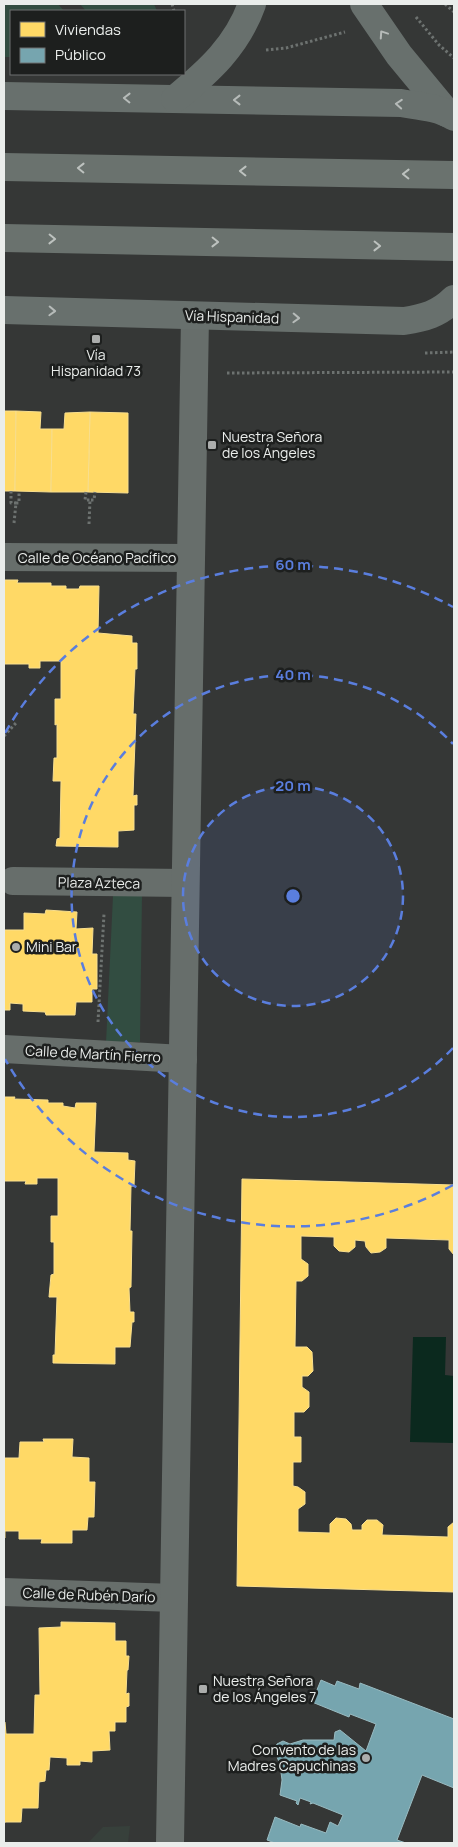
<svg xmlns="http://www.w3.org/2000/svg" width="458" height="1847" font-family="Manrope,sans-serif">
<rect width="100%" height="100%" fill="#353736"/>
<path fill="#37403b" d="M130,1826l-2,17h-40l15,-16z"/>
<g fill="#324d41">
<path d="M4,4h54l6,7h-53v46h-7z"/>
<path d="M80,4h74l3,7h-71z"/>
<path d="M142,894l-2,148 -34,1 7,-147z"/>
</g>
<path fill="#0b291e" d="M413,1337h33l-1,38 9,1v67l-44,-1z"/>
<g fill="#ffd966" stroke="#f9df8e">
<path d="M4,411h12l-1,80h-11z"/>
<path d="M16,411l25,1 -1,17h12l-1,63 -36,-1z"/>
<path d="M90,412l38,1v80l-40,-1z"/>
<path d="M90,412l-2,80h-37l1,-63h12l1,-16z"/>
<path d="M4,580h14l-1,3h34v3h15v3h13l1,-3h19l-1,47 34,3v7h5v26h-2l-2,45h3l-3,82 4,-1v10h-3v25l-16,1v16l-62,-1 1,-7 3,-1 1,-57h-8l1,-23h3v-34l-2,1v-26h6v-38h-21v7h-11v-4h-25z"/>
<path d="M46,910l31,2 -1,17 17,-1 -1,26h5v35h-5v13h-16l-1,13h-29l-1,-3 -22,-1v-7l-13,-1v7h-6v-80h20v-17l21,1z"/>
<path d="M4,1097h11l-1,2 34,1v3h15v3l12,2 1,-5h20l-2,49 34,1v7l7,1 -1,25h-3l-1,45h2l-1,56 -2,1 1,24h4v10h-2l-2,25h-15v17l-62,-1v-8h2l2,-58h-8l2,-22 3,-1v-32h-3v-26h7v-38h-21v6h-12l1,-3h-22z"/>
<path d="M242,1179l212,6v70l-5,-6v-9l-63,-2v10l-6,4 -9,1 -5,-6 -1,-6 -10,-1v7l-6,5 -10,-1 -5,-5v-9l-33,-1v23l7,5v12l-6,5h-6l-1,66h12l5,5 1,19 -5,5h-6v11l7,5v15l-5,5h-10v25h7v25h-8v24l5,1 7,5v12l-7,5v23l32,1v-9l6,-6 10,1 5,5 1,6h10v-5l5,-5h10l6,5 -1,10 66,2v-10l6,-5v70l-217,-6z"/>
<path d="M43,1439h30l-1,18 17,1v24h6l-1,35h-6l-1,13h-15v13h-31l1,-4h-23v-8h-14v7h-1v-80h15l1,-16h24z"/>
<path d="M61,1622l54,1v18h11v15h3l-1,14h-1l-1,24 3,-1v13l-3,1v15h-11v9h-6l1,19 -18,1v11l-12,-1v4h-13v-7l-17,-1 -1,13h-3l-1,11 -6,1 -1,26h-16l-1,14h-16l-1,3v-103h1l1,12h28l1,-39h5l-1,-67 22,-1z"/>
</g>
<path fill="#76a5af" stroke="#99bbc1" d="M321,1680l14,6 2,-5 22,8 1,-6 94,36v69l-32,-13 -25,65 9,3h-131l-8,-3 8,-23 25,10 1,-3 25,9 4,-11 8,4 5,-11 -30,-12 -3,1 1,-2 -11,-4 -2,7 -2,-2 1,-2 -17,-6 2,-15 -2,-15 -6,-17 3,-4 6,-3 7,3 13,-4h31l1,-8 5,-2 26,21 10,-27 -26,-10 -1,3 -37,-15z"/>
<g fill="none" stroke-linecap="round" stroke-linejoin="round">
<g stroke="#6d7270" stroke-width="3" stroke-dasharray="2.5 2.5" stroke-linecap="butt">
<path d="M172,4l2,7"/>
<path d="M445,4l9,8"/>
<path d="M416,17l23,28 15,13"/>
<path d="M266,50l20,-2 59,-16"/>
<path d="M425,353l29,-1"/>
<path d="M227,373l227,-1"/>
<path d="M11,491v12h5"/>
<path d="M86,492l-1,8h5"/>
<path d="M14,523l2,-20h3v-12"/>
<path d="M89,524l1,-24h4l1,-8"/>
<path d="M4,736l12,-13"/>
<path d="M98,1022l6,-108"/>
</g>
<g stroke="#676e6b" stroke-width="28">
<path d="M4,557l187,1"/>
<path d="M13,881l172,2"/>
<path d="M4,1049l179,10"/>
<path d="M4,1592l170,6"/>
</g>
<path stroke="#676e6b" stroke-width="28" d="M170,1843l25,-1527"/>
<g stroke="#68706d" stroke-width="28">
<path d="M364,4l35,51 48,58"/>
<path d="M4,96l397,7c18,3 37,4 53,14"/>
<path d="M175,99c34,-28 62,-53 77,-95"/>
<path d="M4,310l400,11c20,-3 35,-7 50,-22"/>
</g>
<g stroke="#6a726e" stroke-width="28">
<path d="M4,167l450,8"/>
<path d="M4,238l450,9"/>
</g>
</g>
<defs><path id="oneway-chevron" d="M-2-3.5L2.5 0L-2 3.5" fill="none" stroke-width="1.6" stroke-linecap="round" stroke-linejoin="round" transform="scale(1.25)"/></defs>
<g stroke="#b6bbb9">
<use href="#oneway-chevron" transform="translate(383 34) rotate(-124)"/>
<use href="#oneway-chevron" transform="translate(127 98) rotate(-179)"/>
<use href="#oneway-chevron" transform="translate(237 100) rotate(-180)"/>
<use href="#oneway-chevron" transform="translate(399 104) rotate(-176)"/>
<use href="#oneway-chevron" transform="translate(52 311) rotate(2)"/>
<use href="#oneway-chevron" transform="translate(296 318) rotate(2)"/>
</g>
<g stroke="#bdc2bf">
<use href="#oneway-chevron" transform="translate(81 168) rotate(-179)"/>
<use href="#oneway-chevron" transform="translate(243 171) rotate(-179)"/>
<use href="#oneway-chevron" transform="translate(406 174) rotate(-179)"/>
<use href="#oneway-chevron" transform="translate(52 239) rotate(1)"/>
<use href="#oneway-chevron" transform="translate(215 242) rotate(1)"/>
<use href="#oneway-chevron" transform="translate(377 246) rotate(1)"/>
</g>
<circle cx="293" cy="896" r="110" fill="#5a7ede" fill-opacity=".12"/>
<g fill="none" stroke="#5a7ede" stroke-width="2.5" stroke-dasharray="9 6">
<circle cx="293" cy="896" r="110"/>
<path d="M453 1048A221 221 0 1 1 453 744"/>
<path d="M453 1185A331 331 0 0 1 5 1059M5 733A331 331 0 0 1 453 607"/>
</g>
<g fill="#abadac" stroke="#1d1f1e" stroke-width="2">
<rect x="91" y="334" width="10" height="10" rx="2.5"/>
<rect x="207" y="440" width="10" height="10" rx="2.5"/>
<circle cx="16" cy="947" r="5"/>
<rect x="198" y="1684" width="10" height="10" rx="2.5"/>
<circle cx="366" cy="1758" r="5"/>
</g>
<g text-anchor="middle" stroke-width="5" stroke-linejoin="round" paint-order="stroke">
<g font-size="14" fill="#eaedeb" stroke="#1d1f1e">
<text transform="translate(232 317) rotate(2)" y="5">Vía Hispanidad</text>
<text x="97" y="563">Calle de Océano Pacífico</text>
<text transform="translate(99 883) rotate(1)" y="5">Plaza Azteca</text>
<text transform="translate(93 1054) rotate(3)" y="5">Calle de Martín Fierro</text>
<text transform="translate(89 1595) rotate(2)" y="5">Calle de Rubén Darío</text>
</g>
<g font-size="14" fill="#eaedeb" stroke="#1d1f1e" text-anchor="start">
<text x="96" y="360" text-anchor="middle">Vía<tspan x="96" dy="16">Hispanidad 73</tspan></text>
<text x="222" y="442">Nuestra Señora<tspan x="222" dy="16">de los Ángeles</tspan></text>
<text x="26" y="952">Mini Bar</text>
<text x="213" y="1686">Nuestra Señora<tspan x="213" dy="16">de los Ángeles 7</tspan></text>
<text x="356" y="1755" text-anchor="end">Convento de las<tspan x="356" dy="16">Madres Capuchinas</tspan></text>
</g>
</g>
<circle cx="293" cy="896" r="8" fill="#5a7ede" stroke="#1d1f1e" stroke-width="2.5"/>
<g font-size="15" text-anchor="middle" font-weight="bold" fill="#5a7ede" stroke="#1d1f1e" stroke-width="5" stroke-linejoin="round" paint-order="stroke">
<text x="293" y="570">60 m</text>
<text x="293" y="680">40 m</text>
<text x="293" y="791">20 m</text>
</g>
<rect width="458" height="1847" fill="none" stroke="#eaedeb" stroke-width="10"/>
<rect x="10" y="10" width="175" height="65" fill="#1d1f1e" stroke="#6f7170"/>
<rect x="20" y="22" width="25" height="15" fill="#ffd966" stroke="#6f7170"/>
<text x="55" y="35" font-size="15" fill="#eaedeb">Viviendas</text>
<rect x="20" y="48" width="25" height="15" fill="#76a5af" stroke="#6f7170"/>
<text x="55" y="60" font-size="15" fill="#eaedeb">Público</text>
</svg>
